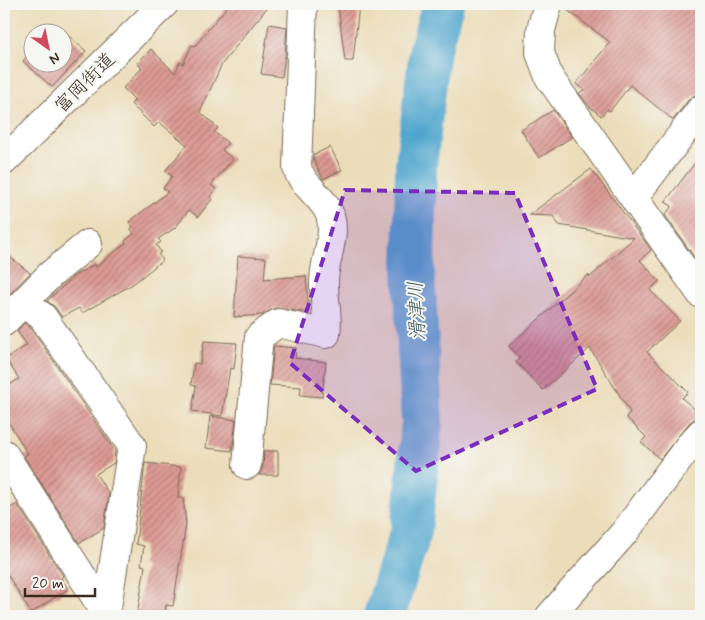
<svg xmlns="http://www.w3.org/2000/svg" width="705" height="620" font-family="Mynerve,'Klee One',sans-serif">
<defs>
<pattern id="building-hatch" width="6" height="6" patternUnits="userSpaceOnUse" patternTransform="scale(1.25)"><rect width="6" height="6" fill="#dc9a94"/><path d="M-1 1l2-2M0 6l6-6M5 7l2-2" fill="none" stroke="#b47e78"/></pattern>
</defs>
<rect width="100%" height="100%" fill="#f6f6f2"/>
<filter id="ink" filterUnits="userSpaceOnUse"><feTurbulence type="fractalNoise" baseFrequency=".02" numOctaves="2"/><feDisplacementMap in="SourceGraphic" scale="10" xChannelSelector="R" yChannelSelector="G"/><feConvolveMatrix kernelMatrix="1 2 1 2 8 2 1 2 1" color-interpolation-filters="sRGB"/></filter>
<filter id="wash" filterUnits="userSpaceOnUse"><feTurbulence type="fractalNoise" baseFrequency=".0096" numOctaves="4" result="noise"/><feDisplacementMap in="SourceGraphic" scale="20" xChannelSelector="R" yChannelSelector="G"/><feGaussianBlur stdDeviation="1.12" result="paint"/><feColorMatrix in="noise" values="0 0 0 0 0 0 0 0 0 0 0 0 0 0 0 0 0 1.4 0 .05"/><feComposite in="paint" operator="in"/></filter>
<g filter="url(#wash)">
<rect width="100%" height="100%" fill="#ecddba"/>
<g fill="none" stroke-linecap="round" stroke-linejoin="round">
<path stroke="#50a6cd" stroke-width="42" d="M384,616l27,-85 6,-56 5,-53 -8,-151 2,-106 14,-116 13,-45"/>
</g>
<g id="blocks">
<g fill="url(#building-hatch)">
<path d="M229,4h41l-48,60 -22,48 18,16 -4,4 14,11 -6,7 11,9 -22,26 5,4 -6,8 2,2 -14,18 -9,-7 -14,18 -17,11 3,3 -5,3 5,7 -3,2 5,6 -30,24 -51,29 -3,-5 -17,9 -7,-10 -8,-6 27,-25 21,-12 1,3 30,-24 -1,-2 9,-7 -3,-5 2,-2 -4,-5 39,-30 -5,-4 9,-12 -7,-5 22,-26 -28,-23 -5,5 -23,-23 4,-4 -12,-12 19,-20 -5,-5 14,-14 24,24 5,-11 3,2 9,-19 3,1z"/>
<path d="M338,4h21l-6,57h-8z"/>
<path d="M563,4h138v89l-6,2 -6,4 -16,21 -43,-35 -20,26 -3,-2 -6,7 -12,-10 -10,-13 5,-3 -8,-6 34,-42 -47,-35z"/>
<path d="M269,24l18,3 -2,28 -3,22 -21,-3z"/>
<path d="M56,25l30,26 -34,36 -29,-26 9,-11v12h30v-30h-13z"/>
<path d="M553,110l19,27 -33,21 -18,-28z"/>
<path d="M330,147l12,23 -19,9 -10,-21v-3z"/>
<path d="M701,155v112l-36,-52 7,-9 -7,-4z"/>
<path d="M591,169l60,81 -11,10 19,21 -9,9 30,31 -33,31 41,40 -6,6 19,17v3h-5l-6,4 -30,37 -19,-17 5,-5 -20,-20 4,-5 -40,-64 -47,42 -27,-28 4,-4 -11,-12 79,-71 2,2 44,-39 -75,-13 -6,-9 -24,-1z"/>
<path d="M4,252l26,21 -26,27z"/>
<path d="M238,256l28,2 -2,21 42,-3 3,36h-7l-27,-4 -13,7 -28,2z"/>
<path d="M24,323l7,5 84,123 -1,12 -18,11 13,20 -5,34 -25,15 -55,-87 4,-2 -24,-39v-27l15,-9 -13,-20 21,-14 -10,-14z"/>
<path d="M204,341l33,2 -3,26 -4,-1 -8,48 -30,-5 4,-25 -5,-1 3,-22 6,1z"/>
<path d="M274,346l22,2 -1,10 31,4 -4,35 -22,-2 1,-8 -31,-2z"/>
<path d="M210,416l26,4 -4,31 -26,-3z"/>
<path d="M264,451h14v24h-19l4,-9z"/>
<path d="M145,463l36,4 -3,31h5l3,26 -13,82 -7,-1 -1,11h-28l8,-50 -4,-1 3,-19 -8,-2z"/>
<path d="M17,504l46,72 -2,2 7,11 -37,24 -27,-44v-57z"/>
</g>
</g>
</g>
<g filter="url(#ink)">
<use href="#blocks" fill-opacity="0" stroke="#796955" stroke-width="1"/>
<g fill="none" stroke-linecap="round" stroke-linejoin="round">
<defs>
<g id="minor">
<path d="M548,4l-7,26 -1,23 9,24 152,217"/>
<path d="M634,197l67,-88"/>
<path d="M23,304l19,12 90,130 -24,155 -3,11"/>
<path d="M4,322l46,-47 38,-31"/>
<path d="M4,454l101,158v4"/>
<path d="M247,465l12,-128 19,-14 48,11c3,-17 -2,-32 -2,-50 -1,-22 13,-47 6,-69 -6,-18 -27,-28 -33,-47l6,-164"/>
<path d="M550,616l74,-83 65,-87 12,-13"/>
</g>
<path id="tertiary" d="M4,161l160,-157"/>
</defs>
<use href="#minor" stroke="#796955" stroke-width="30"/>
<use href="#tertiary" stroke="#796955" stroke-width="30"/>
<use href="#minor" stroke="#fff" stroke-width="28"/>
<use href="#tertiary" stroke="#fff" stroke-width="28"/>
</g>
</g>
<path fill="#7b2cbf" fill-opacity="0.2" stroke="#7b2cbf" stroke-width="4" stroke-dasharray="10 6" stroke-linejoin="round" d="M345,190l170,3 82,196 -181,82 -126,-108z"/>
<g text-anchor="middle" stroke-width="4" stroke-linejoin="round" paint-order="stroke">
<g font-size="19" fill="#3b2a1e" stroke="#f6f6f2">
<text transform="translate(84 82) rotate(-45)" y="7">富岡街道</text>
</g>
<g font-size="20" font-style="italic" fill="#435c64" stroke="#f6f6f2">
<text transform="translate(416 311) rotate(-93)" y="7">滑津川</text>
</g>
</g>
<rect width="705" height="620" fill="none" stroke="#f6f6f2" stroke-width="20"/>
<g transform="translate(48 48) rotate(147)"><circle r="24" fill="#f6f6f2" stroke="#aba49d"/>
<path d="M0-4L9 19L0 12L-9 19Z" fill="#d1495b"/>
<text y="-8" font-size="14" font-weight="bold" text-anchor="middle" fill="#3b2a1e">N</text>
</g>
<path d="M25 588v8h70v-8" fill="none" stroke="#3b2a1e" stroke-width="2.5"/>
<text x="32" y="588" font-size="15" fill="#3b2a1e" stroke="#f6f6f2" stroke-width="4" paint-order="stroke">20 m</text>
</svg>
